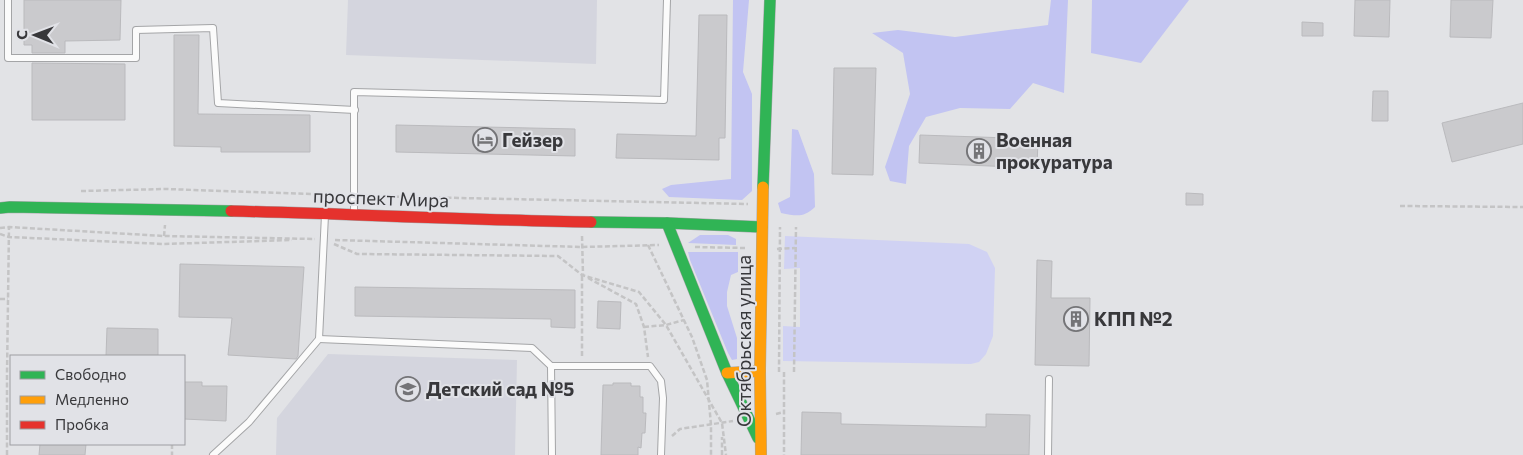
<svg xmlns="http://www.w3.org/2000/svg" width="1523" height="455" font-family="Commissioner,sans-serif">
<rect width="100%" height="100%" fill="#e2e3e6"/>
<g fill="#d4d5de">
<path d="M348,0h249l-1,64 -250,-9z"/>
<path d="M328,354l189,6 -2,95h-239l1,-37z"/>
</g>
<path fill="#d0d2f3" d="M785,236l184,8 18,8 8,16 -2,68 -7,18 -7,8 -8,2 -188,-3v-35l17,1v-59l-16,1z"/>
<g fill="#c2c4f2">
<path d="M733,0h16l-6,72 9,22v97l-10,9 -73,-3 -7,-8 9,-4 60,-6z"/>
<path d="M1051,0h17l-4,93 -31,-10 -23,26 -50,-1 -34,9 -17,29 -3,38 -16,-3 -5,-14 25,-73 -7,-41 -31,-20 26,-3 57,7 93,-12z"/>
<path d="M1092,0h97l-48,63 -50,-10z"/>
<path d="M792,129l6,1 16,44 1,33c-12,11 -18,9 -34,6l-3,-10 12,-6z"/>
<path d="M700,235h28l8,4v6l-48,-2z"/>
<path d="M688,252h50v20l-7,3 -4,17v14l10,32v21l-5,1 -4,-7 -38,-93z"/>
</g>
<g fill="#cacacd" stroke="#bababd">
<path d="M24,0h97l-1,40 -55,1v12h-33v-8h-8z"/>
<path d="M1355,0h35l-1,37 -35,-1z"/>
<path d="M1451,0h42l-2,38 -41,-1z"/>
<path d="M699,15h28l-2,123h-6v22l-103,-2 1,-24 79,2z"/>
<path d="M1302,22l21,1v13h-21z"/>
<path d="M174,35h25l-1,79 112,1v37h-89v-5l-47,-1z"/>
<path d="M32,63l93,1v56h-93z"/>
<path d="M834,68h42l-3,107 -41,-1z"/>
<path d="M1373,91h15v30h-16z"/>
<path d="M1523,103v41l-71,18 -10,-39z"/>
<path d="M396,125l179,4v27l-179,-4z"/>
<path d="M920,135l118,4 -1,29 -118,-5z"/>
<path d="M1186,193l17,1v11h-17z"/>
<path d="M1037,260l15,1 -1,37h39l-1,68 -54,-1z"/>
<path d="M180,264l124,3 -6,89 -2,3 -68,-4 4,-37 -53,-1z"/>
<path d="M355,287l220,3v38l-24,-1v-8l-196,-3z"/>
<path d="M598,301l23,1 -1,27 -23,-1z"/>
<path d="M107,328l51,1v27h-52z"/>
<path d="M184,382h18v4h25l-1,35 -42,-2z"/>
<path d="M613,383h18v3h9v11h3v16h3l-1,20h-3l-1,15 -3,-1v8h-37l2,-70h10z"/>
<path d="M802,412l39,1v11l145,3v-13l44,1 -1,40h-228z"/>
<path d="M40,444h46l-1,11h-46z"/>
</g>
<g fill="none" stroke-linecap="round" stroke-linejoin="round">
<defs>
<g id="lane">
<path d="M8,0v58h128v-28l77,-2 5,75 137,7"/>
<path d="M354,212v-120l310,8 3,-100"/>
<path d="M319,339l213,9 19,18 1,89"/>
<path d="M551,366h99l11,15 2,17 -2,57"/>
<path d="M213,455l36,-33 70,-83 6,-124"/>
<path d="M1048,455l1,-76"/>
</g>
<g id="fast">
<path d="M763,187l7,-187"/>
<path d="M0,208l10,-1 221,4"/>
<path d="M591,222l76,1 95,4"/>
<path d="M667,223l60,150 31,65"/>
</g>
<g id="slow">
<path d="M727,373l33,-2"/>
<path d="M761,455l-1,-84 3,-184"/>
</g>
<path id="jam" d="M231,211c120,3 240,9 360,11"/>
</defs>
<use href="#lane" stroke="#a4a5a7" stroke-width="8"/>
<use href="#fast" stroke="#a4a5a7" stroke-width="12"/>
<use href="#slow" stroke="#a4a5a7" stroke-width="12"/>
<use href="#jam" stroke="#a4a5a7" stroke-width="12"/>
<g stroke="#c4c4c5" stroke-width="2.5" stroke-dasharray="5 2.5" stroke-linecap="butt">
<path d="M81,191l84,-2 178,6"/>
<path d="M364,196l384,8"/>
<path d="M1400,206l123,1"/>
<path d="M0,228l9,-1 155,9 151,3"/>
<path d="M0,234l9,3 155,7 128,-4"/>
<path d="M164,236l1,-11"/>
<path d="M582,236l1,39"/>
<path d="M335,240l247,7 77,-2"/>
<path d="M334,244l23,10 201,2 24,19 57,17 27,33 56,98 4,32"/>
<path d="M648,245l44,92 15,43 4,45v30"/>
<path d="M695,247l51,1"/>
<path d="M777,249l18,-1"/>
<path d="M588,278l48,26 8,23 4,30"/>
<path d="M0,299h8"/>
<path d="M644,327l22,-2 18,-5"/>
<path d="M582,356v-81"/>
<path d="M779,372l1,-145"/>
<path d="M784,372v83"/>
<path d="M794,372l2,-145"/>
<path d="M776,414l8,-2"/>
<path d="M672,436l8,-7 53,-8"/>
<path d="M172,444v11"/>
<path d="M7,455v-80l2,-148"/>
<path d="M722,455v-18"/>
</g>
<use href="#lane" stroke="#fbfbfb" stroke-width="6"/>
<use href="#fast" stroke="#30b455" stroke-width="11"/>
<use href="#slow" stroke="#ff9f0a" stroke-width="11"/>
<use href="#jam" stroke="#e5322d" stroke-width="11"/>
</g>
<defs>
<symbol id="hotel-ring" viewBox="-11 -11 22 22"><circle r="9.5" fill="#e1e2e7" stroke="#747477" stroke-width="1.5"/><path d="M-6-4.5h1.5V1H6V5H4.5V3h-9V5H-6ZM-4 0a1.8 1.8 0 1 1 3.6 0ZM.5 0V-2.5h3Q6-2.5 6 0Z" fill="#747477"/></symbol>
<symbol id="building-ring" viewBox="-11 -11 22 22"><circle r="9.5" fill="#e1e2e7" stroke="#747477" stroke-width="1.5"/><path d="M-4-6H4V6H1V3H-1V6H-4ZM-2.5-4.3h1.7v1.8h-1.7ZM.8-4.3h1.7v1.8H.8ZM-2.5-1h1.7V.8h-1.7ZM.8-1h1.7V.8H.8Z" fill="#747477"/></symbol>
<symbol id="school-ring" viewBox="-11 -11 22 22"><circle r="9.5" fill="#e1e2e7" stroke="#747477" stroke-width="1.5"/><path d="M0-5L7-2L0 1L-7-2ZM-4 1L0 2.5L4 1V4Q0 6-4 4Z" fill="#747477"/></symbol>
</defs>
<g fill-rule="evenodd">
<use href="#hotel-ring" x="471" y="126" width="28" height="28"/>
<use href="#building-ring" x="965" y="137" width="28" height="28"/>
<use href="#building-ring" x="1062" y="305" width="28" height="28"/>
<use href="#school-ring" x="394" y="375" width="28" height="28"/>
</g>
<g text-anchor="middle" stroke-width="4" stroke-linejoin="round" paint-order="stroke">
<g font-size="19" font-weight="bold" fill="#38383b" stroke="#e1e2e7" text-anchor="start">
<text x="502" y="147">Гейзер</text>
<text x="996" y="147">Военная<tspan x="996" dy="22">прокуратура</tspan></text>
<text x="1094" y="326">КПП №2</text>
<text x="426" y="396">Детский сад №5</text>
</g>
<g font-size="19" fill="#38383b" stroke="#e1e2e7">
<text transform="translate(381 198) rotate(2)" y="7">проспект Мира</text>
<text transform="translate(744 341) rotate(-90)" y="7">Октябрьская улица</text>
</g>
</g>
<rect x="10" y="355" width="175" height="90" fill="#e1e2e7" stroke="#9d9ea2"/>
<rect x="20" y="371" width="25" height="8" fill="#30b455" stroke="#9d9ea2"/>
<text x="55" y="380" font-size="15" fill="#38383b">Свободно</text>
<rect x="20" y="396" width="25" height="8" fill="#ff9f0a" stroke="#9d9ea2"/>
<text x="55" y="405" font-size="15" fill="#38383b">Медленно</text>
<rect x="20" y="421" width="25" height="8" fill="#e5322d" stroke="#9d9ea2"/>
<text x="55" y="430" font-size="15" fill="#38383b">Пробка</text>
<g transform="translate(35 35) rotate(271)" stroke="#e1e2e7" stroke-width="4" paint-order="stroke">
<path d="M0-4L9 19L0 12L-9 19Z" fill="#38383b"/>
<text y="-8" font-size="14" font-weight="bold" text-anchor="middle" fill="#38383b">С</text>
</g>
</svg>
